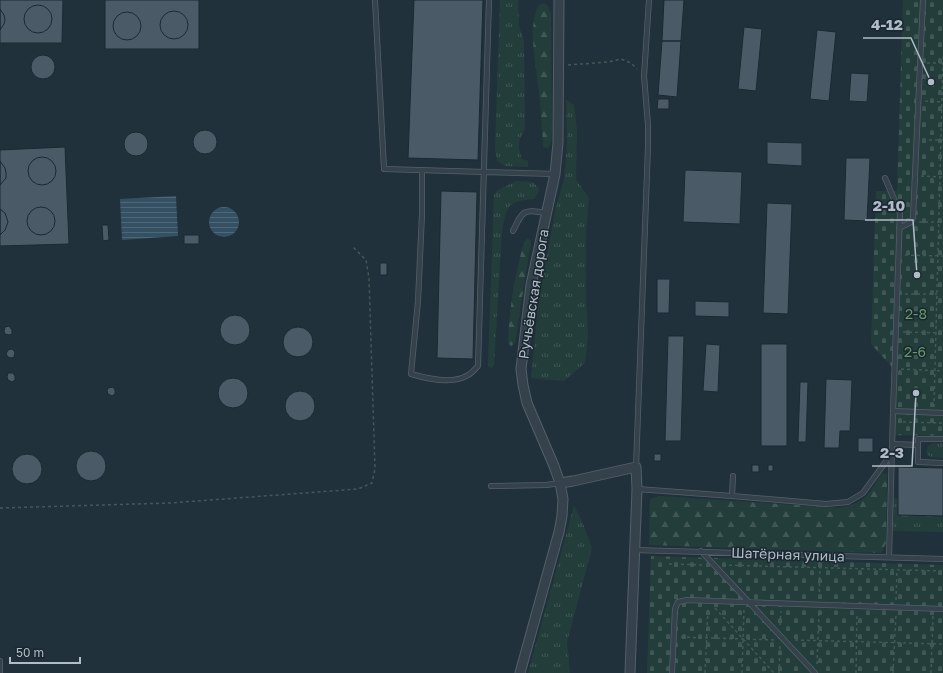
<svg xmlns="http://www.w3.org/2000/svg" width="943" height="673" font-family="'Golos Text',sans-serif">
  <style>
    .grass { fill: url(#grass-tufts) }
    .forest { fill: url(#forest-firs) }
    .cemetery { fill: url(#cemetery-stones) }
    .water { fill: url(#water-rules) }
    .building { fill: #4a5b67; stroke: #1c2932 }
    .lines { fill: none; stroke-linecap: round; stroke-linejoin: round }
    .lane-casing { stroke: #536069; stroke-width: 6 }
    .street-casing { stroke: #536069; stroke-width: 11 }
    .path { stroke: #415957; stroke-width: 1.5; stroke-dasharray: 3 3; stroke-linecap: butt }
    .lane { stroke: #35424c; stroke-width: 4.5 }
    .street { stroke: #35424c; stroke-width: 9 }
    .labels { text-anchor: middle; dominant-baseline: central; stroke-width: 3; stroke-linejoin: round; paint-order: stroke }
    .street-label { font-size: 14px; fill: #b0bdc8; stroke: #1a2730 }
    .park-label { font-size: 14px; fill: #669a69; stroke: #1a2730 }
    .leader { fill: none; stroke: #b0bdc8; stroke-width: 1.5 }
    .callout-dot { fill: #b0bdc8; stroke: #1a2730; stroke-width: 1.5 }
    .callout-label { font-size: 15px; text-anchor: middle; font-weight: bold; fill: #b0bdc8; stroke: #1a2730; stroke-width: 3; stroke-linejoin: round; paint-order: stroke }
  </style>
  <defs>
    <pattern id="grass-tufts" width="24" height="20" patternUnits="userSpaceOnUse"><rect width="24" height="20" fill="#233d3b"/><path d="M3 7l-1-3M5 7V3M7 7l1-3M15 17l-1-3M17 17v-4M19 17l1-3" fill="none" stroke="#405756"/></pattern>
    <pattern id="forest-firs" width="22" height="20" patternUnits="userSpaceOnUse"><rect width="22" height="20" fill="#233d3b"/><path d="M5 1l3.5 6h-7zM16 11l3.5 6h-7z" fill="#405756"/></pattern>
    <pattern id="cemetery-stones" width="16" height="16" patternUnits="userSpaceOnUse"><rect width="16" height="16" fill="#233d3b"/><path d="M2 7V4a2 2 0 0 1 4 0v3zM10 15v-3a2 2 0 0 1 4 0v3z" fill="#405756"/></pattern>
    <pattern id="water-rules" width="6" height="5" patternUnits="userSpaceOnUse"><rect width="6" height="5" fill="#345063"/><path d="M0 2.5h6" fill="none" stroke="#4f6778"/></pattern>
  </defs>
  <rect width="100%" height="100%" fill="#21313c"/>
  <path class="grass" d="M500,0H518L519,26L524,41L525,129C518,142 517,145 522,159L528,161V167L505,166L497,161L495,149Z
    M566,99L574,105L577,130L576,179L589,198L586,231V298L588,335L585,363L564,381L531,378L538,306L555,211L564,179L567,143Z
    M516,181L532,182L538,187L539,191L534,199C507,201 507,206 502,230L494,365L492,368L488,366L494,195L498,190Z
    M933,443H943V458L932,457L927,455C926,449 927,446 933,443Z
    M893,498L898,499V515L943,516V532L893,531Z
    M574,506L582,521L592,548L567,642L570,673H528Z"/>
  <path class="forest" d="M544,3L547,5L551,13L552,130L551,143L548,148L543,147V141C541,122 541,103 538,85C536,62 527,26 539,5Z
    M527,239H529L531,241L515,343L511,346L508,343C509,309 515,275 524,242Z
    M882,473L887,474L886,543L881,553L649,545L650,499L660,496L840,508C868,501 867,497 882,473Z"/>
  <path class="cemetery" d="M903,0H943V436L891,435L893,368L871,344L876,191H897Z
    M651,556L943,565V673H647Z"/>
  <path class="water" d="M176,196L178,236L122,240L120,199Z
    M209 222a15 15 0 1 1 30 0a15 15 0 1 1-30 0Z"/>
  <path class="building" d="M0,0H63L62,43H0Z
    M105,0H199V49H105Z
    M414,0H483L478,160L408,158Z
    M664,0H684L681,41H662Z
    M24 19a14 14 0 1 1 28 0a14 14 0 1 1-28 0Z
    M0,9L4,15L5,20L4,24L0,30Z
    M160 25a14 14 0 1 1 28 0a14 14 0 1 1-28 0Z
    M113 26a14 14 0 1 1 28 0a14 14 0 1 1-28 0Z
    M744,27L762,29L756,91L738,89Z
    M817,30L836,32L829,101L810,99Z
    M662,41H681L677,97L658,95Z
    M31 67a12 12 0 1 1 24 0a12 12 0 1 1-24 0Z
    M851,73L869,74L867,102L849,101Z
    M658,99H669V109H657Z
    M193 142a12 12 0 1 1 24 0a12 12 0 1 1-24 0Z
    M124 144a12 12 0 1 1 24 0a12 12 0 1 1-24 0Z
    M767,142L802,143V166L767,164Z
    M65,147L69,244L0,246V150Z
    M28 171a14 14 0 1 1 28 0a14 14 0 1 1-28 0Z
    M846,158H870L867,221L844,220Z
    M0,161L5,168L6,173V178L0,185Z
    M685,170L742,172L740,224L683,222Z
    M441,191L477,192L473,359L437,358Z
    M767,203L792,204L788,314L763,313Z
    M27 221a14 14 0 1 1 28 0a14 14 0 1 1-28 0Z
    M0,209L5,213L8,222L5,230L0,235Z
    M102,225H108L109,240L103,241Z
    M184,235H199V244H184Z
    M380,263H387V275H380Z
    M657,279H670L669,313H657Z
    M695,301L729,302V317L695,316Z
    M220 330a15 15 0 1 1 30 0a15 15 0 1 1-30 0Z
    M9,326L12,330V334L9,335L5,334L4,331L5,327Z
    M283 342a15 15 0 1 1 30 0a15 15 0 1 1-30 0Z
    M668,336H684L681,441H665Z
    M706,344L720,345L718,392L703,391Z
    M761,344H787V446H761Z
    M12,349L15,352L14,357L11,358L8,357L6,354L8,350Z
    M8,373H13L15,376V380L12,382L8,380L7,377Z
    M218 393a15 15 0 1 1 30 0a15 15 0 1 1-30 0Z
    M826,379L852,380L850,431H840L839,448H824Z
    M800,382H808L806,442H798Z
    M113,387L115,390V394L112,396L108,394L107,391L108,388Z
    M285 406a15 15 0 1 1 30 0a15 15 0 1 1-30 0Z
    M858,438H873V452H858Z
    M76 466a15 15 0 1 1 30 0a15 15 0 1 1-30 0Z
    M12 469a15 15 0 1 1 30 0a15 15 0 1 1-30 0Z
    M654,454H661V461H654Z
    M752,465H759V472H752Z
    M768,465H773V471H768Z
    M898,467L943,468V516L898,515Z"/>
  <g class="lines">
    <g class="lane-casing">
      <path id="lane" d="M375,0L384,169L555,174
        M422,171V214L418,301L411,374C428,379 453,385 468,375C472,373 475,369 478,366L489,0
        M885,178L900,213L893,411L943,413
        M899,228L911,222L913,218L923,0
        M513,231C523,210 523,209 546,213
        M943,439H918V462L943,463
        M892,444L918,445
        M636,467L648,146V125L644,76L649,0
        M491,486L546,485L560,483
        M637,489L732,496L733,476
        M732,496L826,504L848,502L863,493L887,460L892,449
        M634,550L943,559
        M701,551L815,673
        M889,557L893,411
        M0,661V673
        M672,673L675,609L678,602L687,600L943,609"/>
    </g>
    <g class="street-casing">
      <path id="street" d="M560,483L573,481L636,467L637,489L630,673
        M520,673L559,532L562,516L563,499L560,483L554,466L527,403L523,385L521,369L531,285L555,174L558,143L559,0"/>
    </g>
    <path class="path" d="M927,63H943
      M568,65L608,62L621,59L631,63L637,69
      M925,101L943,102
      M923,140H943
      M921,176L943,177
      M919,222H943
      M905,255L943,256
      M905,294H937
      M903,332L943,333
      M901,369L943,371
      M934,407L943,57
      M903,422L943,423
      M0,508L170,503L358,489L372,483L375,469L369,278L366,260L353,247
      M669,564L703,565
      M723,565L943,571
      M819,598L820,568
      M896,600L897,570
      M715,608L774,673
      M780,625L781,611
      M681,637L775,640
      M795,640L943,644
      M817,664L819,612
      M705,673L708,608
      M742,673L744,609
      M779,673L780,645
      M856,673L857,614
      M893,673L896,614
      M931,673L933,616"/>
    <use href="#lane" class="lane"/>
    <use href="#street" class="street"/>
  </g>
  <g class="labels">
    <g class="street-label">
      <text transform="translate(533 294) rotate(-81)">Ручьёвская дорога</text>
      <text transform="translate(788 554) rotate(2)">Шатёрная улица</text>
    </g>
    <g class="park-label">
      <text x="916" y="313">2-8</text>
      <text x="915" y="351">2-6</text>
    </g>
  </g>
  <path class="leader" d="M931 82L911 38H863M917 275L913 220H865M916 393L912 466H872"/>
  <g class="callout-dot">
    <circle cx="931" cy="82" r="4"/>
    <circle cx="917" cy="275" r="4"/>
    <circle cx="916" cy="393" r="4"/>
  </g>
  <g class="callout-label">
    <text x="887" y="30">4-12</text>
    <text x="889" y="211">2-10</text>
    <text x="892" y="458">2-3</text>
  </g>
  <path d="M10 657v6h70v-6" fill="none" stroke="#b0bdc8" stroke-width="2"/>
  <text x="16" y="657" font-size="12" fill="#b0bdc8" stroke="#1a2730" stroke-width="3" paint-order="stroke">50 m</text>
</svg>
